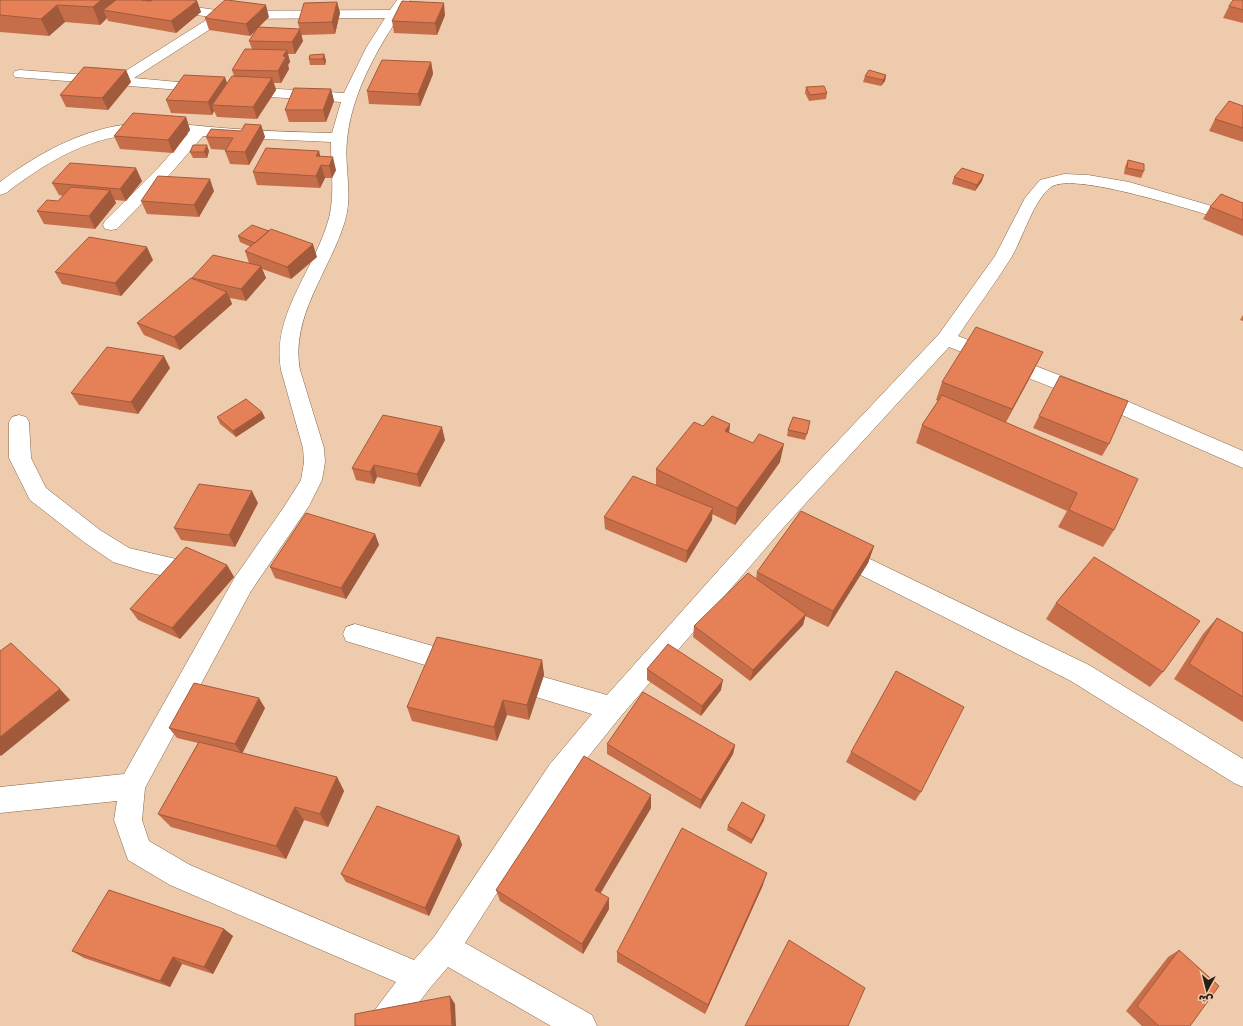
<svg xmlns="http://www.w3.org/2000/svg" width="1243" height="1026" font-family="'DejaVu Sans',Vazirmatn,sans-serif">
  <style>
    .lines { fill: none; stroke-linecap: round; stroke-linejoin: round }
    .street-casing { stroke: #86684c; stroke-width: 1 }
    .street { fill: #fff; fill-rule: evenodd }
    .wall { fill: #c66e4a }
    .shaded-wall { fill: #a15a3c }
    .building { fill: #e68056; stroke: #a15a3c }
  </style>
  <rect width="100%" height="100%" fill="#edcbac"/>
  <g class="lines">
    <g class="street-casing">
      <path id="street" d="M113,0H146L223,11L390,10L397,0H410C382,41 352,89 347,140C344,167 353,194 345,221C330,271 290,316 300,370L324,448L325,462L322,480L309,506L251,591L145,788L142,820L149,841L190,865L414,960L434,937L550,764L592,714L503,687L500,679L503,671L512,668L607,695L768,515L939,334L995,256L1025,198L1040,180L1064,174L1088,175L1129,182L1243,215V225C1211,217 1075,170 1051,187C1034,199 1022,240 1011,258C994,285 975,310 958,336L1129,402L1243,451V468L1115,412L949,347L784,527L621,716L568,782L465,943L592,1015L597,1026H551L448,967L430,988L401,1026H366L371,1015L396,982L170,885L128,860L114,820L117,801L0,813V787L124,774L235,577L284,507L301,480L304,462L303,448L281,370C271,314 315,270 329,218C335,194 331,168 331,142L203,136L171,173L117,229L111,230L105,229L103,225L105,221L159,167L188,134C111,127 66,147 6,193L0,195V182C33,157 70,136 111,127C148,119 186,125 223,128C259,131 296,132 332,133L341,102L245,95L240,94L238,91L240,88L245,87L344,93L366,48L385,18L226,19L134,78L211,85L213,88L211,91L206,92L15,77L13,74L15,71L20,70L116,77L211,17L119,4Z
        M19,415L26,417L29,422L31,458L46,488L100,530L129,548L206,566L210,573L206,580L198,583L146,572L113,562L84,542L30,500L9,458V422L12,417Z
        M839,544L1089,665L1243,759V787L1234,783L1071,681L831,560L828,553L831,546Z
        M355,624L458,653L467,656L470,664L467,672L458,675L346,641L343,634L346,627Z"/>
    </g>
    <use href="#street" class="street"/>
  </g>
  <path class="wall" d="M0,0L197,1L201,12L176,33L108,21L107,18L100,25L65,22L49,36L0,32Z
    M1243,0V23L1223,18L1229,6Z
    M337,2L340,13L335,34L301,35L298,23Z
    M445,15L437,35L394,33L392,21Z
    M269,17L258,27L303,41L295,54H288L290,62L288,65L289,69L281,83H274L276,90L257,119L217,117L214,111L212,115L171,113L166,100L227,83L234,76L232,70L252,49L249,41L258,28L250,36L209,30L205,18Z
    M324,54L326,61L325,65H310L309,59Z
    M431,62L433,74L420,106L369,104L367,91Z
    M126,70L131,82L108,110L66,107L60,95Z
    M886,75L885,81L881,86L863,82L865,76Z
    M806,87L827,93L826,99L809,101L805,93Z
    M331,89L334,101L326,122H289L285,110Z
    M1243,106V142L1209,131L1215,119Z
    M186,117L190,130L173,153L120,149L114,136Z
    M261,125L265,137L249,165L230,164L225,151L226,150L211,149L206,137L241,131Z
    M209,151L207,158H193L190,152Z
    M319,151L320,157L336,170L332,178H325L320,188L257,185L253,172Z
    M1128,160L1144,171L1141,178L1124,174L1125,167Z
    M954,177L982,181L975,191L952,184Z
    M142,181L126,201L115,200L116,203L95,229L44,224L37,211L58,201L63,196L59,195L52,183Z
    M214,191L199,217L147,214L141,201Z
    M1243,203V236L1203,219L1210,207Z
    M238,236L317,257L291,279L262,269L266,278L246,301L230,298L232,304L180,350L144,335L137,323L193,279L192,278L249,263L245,251L251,247L240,242Z
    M153,260L121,296L62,284L55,272Z
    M1243,315V321L1240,320Z
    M170,368L138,414L79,405L71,393Z
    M1034,370L1006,422L1114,530L1103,547L1058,527L1067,511L916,443L922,425L938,401L936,400L942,382Z
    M262,412L265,418L236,437L220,424L217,417Z
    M1039,416L1109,444L1102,456L1033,428Z
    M730,424L729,432L780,462L735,525L712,514V520L686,563L605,529L604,517L656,485V469L703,426Z
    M809,428L805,440L787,436L788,430Z
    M445,440L420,487L377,477L374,484L356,480L352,468Z
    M258,503L235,547L181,540L174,528Z
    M375,534L379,545L346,599L275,578L270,567Z
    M874,546L868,563L828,627L805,616L803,625L750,681L693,637L694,626L756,579L757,572Z
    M227,565L234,577L180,639L138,620L130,609Z
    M1056,603L1163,672L1150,687L1046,619Z
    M1217,618L1243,633V722L1174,679L1203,634Z
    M542,660L544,675L529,720L507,715L497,741L412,721L407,707Z
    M647,669L721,690L701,716L647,680Z
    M265,708L242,753L337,777L344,791L328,827L304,820L286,859L171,827L158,814L198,743L177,738L169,728Z
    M607,744L735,745L733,754L700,809L607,754Z
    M851,752L921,792L915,801L846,762Z
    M651,808L600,893L609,909L583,954L500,901L496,890Z
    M764,820L751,844L727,830L728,826Z
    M459,836L462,845L429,916L346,882L341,874Z
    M763,885L705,1014L617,962V952Z
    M224,929L233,936L213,974L182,964L170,987L84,958L72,951Z
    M1179,950L1190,1026H1142L1126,1011L1168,957Z"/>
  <path class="shaded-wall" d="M101,0H126L103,10L107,18L100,25L93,7Z
    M197,1L201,12L176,33L171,21Z
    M337,2L340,13L335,34L332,22Z
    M444,3L445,15L437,35L435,23Z
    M57,5L65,22L49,36L41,19Z
    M266,5L269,17L250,36L246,24Z
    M300,29L303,41L295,54L292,42Z
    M287,50L290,62L288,65L289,69L281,83L278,71L283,56Z
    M324,54L326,61L325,65L323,59Z
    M431,62L433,74L420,106L418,94Z
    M126,70L131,82L108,110L102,98Z
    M886,75L885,81L881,86L883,80Z
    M225,77L229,89L212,105L214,111L212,115L208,102Z
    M272,78L276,90L257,119L253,107Z
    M331,89L334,101L326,122L323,110Z
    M186,117L190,130L173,153L168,140Z
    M261,125L265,137L249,165L245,152Z
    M207,145L209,151L207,158L204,152Z
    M319,151L322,164L316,156Z
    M333,157L336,170L332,178L329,166Z
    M321,165L325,178L320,188L316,176Z
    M136,168L142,181L126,201L120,189Z
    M984,175L982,181L975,191L977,185Z
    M210,179L214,191L199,217L194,205Z
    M110,190L116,203L95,229L89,216Z
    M313,244L317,257L291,279L287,267Z
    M147,247L153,260L121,296L115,283Z
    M261,266L266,278L246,301L241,289Z
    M227,292L232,304L180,350L174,337Z
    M1043,352L1034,370L1003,427L1012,409Z
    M164,356L170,368L138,414L131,402Z
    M262,412L265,418L236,437L233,431Z
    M730,424L728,442L725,431Z
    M442,427L445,440L420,487L417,474Z
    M784,444L780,462L735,525L737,508Z
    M374,465L377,477L374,484L370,472Z
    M252,491L258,503L235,547L229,535Z
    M713,508L712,520L686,563L687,551Z
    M375,534L379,545L346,599L341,588Z
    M874,546L868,563L828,627L833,611Z
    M227,565L234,577L180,639L172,628Z
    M806,614L803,625L750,681L753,670Z
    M542,660L544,675L529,720L527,705Z
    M723,680L721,690L701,716L702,706Z
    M60,689L70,700L1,756L0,755V737Z
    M259,698L265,708L242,754L235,744Z
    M503,700L507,715L497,741L494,727Z
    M735,745L733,754L700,809L701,800Z
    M337,777L344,791L328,827L320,814Z
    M651,795V808L596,901L595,890Z
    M295,807L304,820L286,859L276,846Z
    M765,815L764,820L751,844L752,840Z
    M459,836L462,845L429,916L425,908Z
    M767,873L763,885L705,1014L708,1005Z
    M609,898V909L583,954L582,944Z
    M224,929L233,936L213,974L204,967Z
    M173,957L182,964L170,987L160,981Z
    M450,996L455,1004L456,1026H452Z"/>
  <path class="building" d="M0,0H101L93,7L57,5L41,19L0,15Z
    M116,0H142L150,1L152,0H194L197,1L171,21L103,10Z
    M142,0H152L150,1Z
    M225,0H227L266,5L246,24L205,18Z
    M1233,0H1243V10L1229,6Z
    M402,1L444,3L435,23L392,21Z
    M337,2L332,22L298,23L304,3Z
    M258,27L300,29L292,42L249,41Z
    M245,49L287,50L283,56L286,57L278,71L232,70Z
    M324,54L323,59H309L310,55Z
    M382,60L431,62L418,94L367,91Z
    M84,67L126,70L102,98L60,95Z
    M869,70L886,75L883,80L865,76Z
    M184,75L225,77L208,102L166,100Z
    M232,76L272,78L253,107L212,105Z
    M824,86L827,93L810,95L806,87Z
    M294,88L331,89L323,110H285Z
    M1229,101L1243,106V128L1215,119Z
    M133,113L186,117L168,140L114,136Z
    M245,124L261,125L245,152L225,151L233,138L206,137L211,129L241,131Z
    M193,145H207L204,152H190Z
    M266,148L319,151L316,156L333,157L329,166L321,165L316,176L253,172Z
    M1128,160L1144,164V171L1127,168Z
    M70,163L136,168L120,189L52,183Z
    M962,168L984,175L977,185L954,177Z
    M158,176L210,179L194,205L141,201Z
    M71,187L110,190L89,216L37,211L47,200L58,201Z
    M1221,194L1243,203V220L1210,207Z
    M252,225L269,231L255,243L238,236Z
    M271,229L313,244L287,267L245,251Z
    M89,237L147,247L115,283L55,272Z
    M213,255L261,266L241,289L192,278Z
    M191,278L227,292L174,337L137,323Z
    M976,327L1043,352L1012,409L942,382Z
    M107,347L164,356L131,402L71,393Z
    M1060,376L1128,401L1109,444L1039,416Z
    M942,395L1138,479L1114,530L1069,510L1077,493L922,425Z
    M246,399L262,412L233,431L217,417Z
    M383,415L442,427L417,474L374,465L370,472L352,468Z
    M712,416L730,424L725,431L753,443L759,434L784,444L737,508L656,469L694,422L703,426Z
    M793,417L810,421L807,434L788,430Z
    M633,476L713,508L687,551L604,517Z
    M199,484L252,491L229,535L174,528Z
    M801,511L874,546L833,611L757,572Z
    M306,513L375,534L341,588L270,567Z
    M186,547L227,565L172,628L130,609Z
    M1094,557L1200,621L1163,672L1056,603Z
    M748,573L806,614L753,670L694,626Z
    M1217,618L1243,633V697L1189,664Z
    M437,637L542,660L527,705L503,700L494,727L407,707Z
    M11,643L60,689L0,737V651Z
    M668,644L723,680L702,706L647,669Z
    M896,671L964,707L921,792L851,752Z
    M194,683L259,698L235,744L169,728Z
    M643,692L735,745L701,800L607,744Z
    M199,742L337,777L320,814L295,807L276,846L158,814Z
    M584,756L651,795L595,890L609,898L582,944L496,890Z
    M742,802L765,815L752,840L728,826Z
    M377,806L459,836L425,908L341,874Z
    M682,828L767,873L708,1005L617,952Z
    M109,890L224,929L204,967L173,957L160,981L72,951Z
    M789,940L865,988L848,1026H745Z
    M1179,950L1219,986L1190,1026H1159L1137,1006Z
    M450,996L452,1026H355V1014Z"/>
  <g transform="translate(1207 990) rotate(187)" stroke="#edcbac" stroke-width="3" paint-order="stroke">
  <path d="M0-3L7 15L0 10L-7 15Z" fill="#2a1d12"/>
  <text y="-6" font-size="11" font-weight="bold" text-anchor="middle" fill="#2a1d12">ش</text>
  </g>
</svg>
